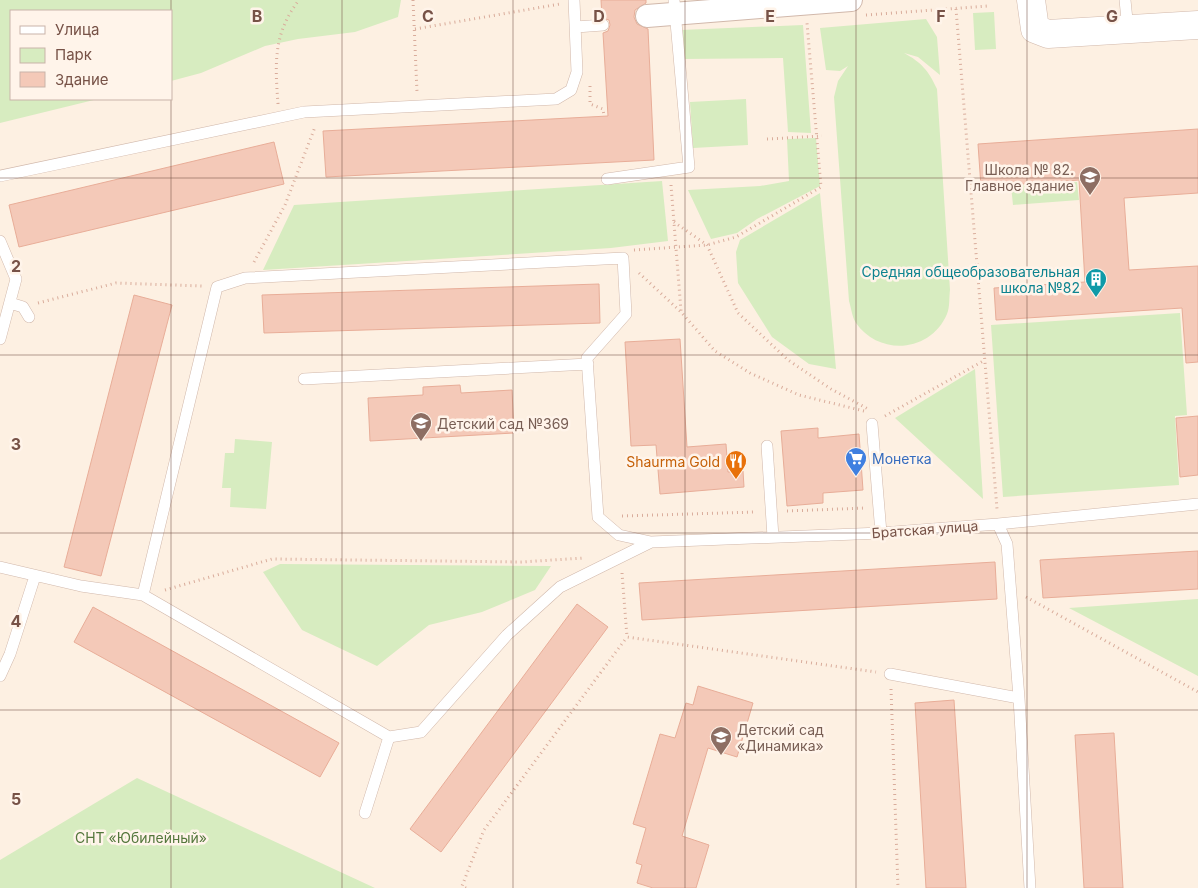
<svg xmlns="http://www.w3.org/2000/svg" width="1198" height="888" font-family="Inter,sans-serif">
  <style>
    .green { fill: #d7ecc0 }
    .building { fill: #f4c9b8; stroke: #e8ad98 }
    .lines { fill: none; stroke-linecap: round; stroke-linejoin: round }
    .service-casing { stroke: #d1b8ab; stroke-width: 12 }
    .minor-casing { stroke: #d1b8ab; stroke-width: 24 }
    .tertiary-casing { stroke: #d1b8ab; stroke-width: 29 }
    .path { stroke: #d9ac9b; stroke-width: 3; stroke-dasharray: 1 4; stroke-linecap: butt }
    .service { stroke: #fff; stroke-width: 11 }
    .minor { stroke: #fff; stroke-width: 22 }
    .tertiary { stroke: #fff; stroke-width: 28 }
    .grid { fill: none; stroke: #775247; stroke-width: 1; stroke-opacity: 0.55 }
    .labels { text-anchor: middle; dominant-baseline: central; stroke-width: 5; stroke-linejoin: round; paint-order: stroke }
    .education-label { font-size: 14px; fill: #785e54; stroke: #fff4ea; text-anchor: start }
    .culture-label { font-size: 14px; fill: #0d838f; stroke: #fff4ea; text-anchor: end }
    .shop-label { font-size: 14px; fill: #366cbe; stroke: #fff4ea; text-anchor: start }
    .food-label { font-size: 14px; fill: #c56008; stroke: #fff4ea; text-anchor: end }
    .street-label { font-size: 14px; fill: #775247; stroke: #fff4ea }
    .park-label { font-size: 14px; fill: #54773c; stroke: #fff4ea }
    .grid-label { font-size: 16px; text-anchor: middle; font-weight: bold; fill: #775247; stroke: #fff4ea; stroke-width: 5; stroke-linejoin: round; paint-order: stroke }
  </style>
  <rect width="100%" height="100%" fill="#fdf0e2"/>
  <path class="green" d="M0,0H401L398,17L355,32L298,39L265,46L201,73L171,81V11H11V99H98L0,123Z
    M994,12L996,49L975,50L973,13Z
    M926,19L937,37L940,75L918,57L904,53C921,62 929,71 937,89L950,290C949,297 950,307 947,314C931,352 880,357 856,323C852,317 851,307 849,301L834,97L838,81L848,66L840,71L826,70L820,28Z
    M803,25L811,133L788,132L783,58L683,59L681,30Z
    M746,99L748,145L693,148L690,102Z
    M816,138L820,186L757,219L737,233L711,239L688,190L760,186L789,181L787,139Z
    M662,181L668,241L611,248L263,270L294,205Z
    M1077,182L1079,200L1013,205L1011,186Z
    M820,193L836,369L809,364L772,337L738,283L736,252L740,240Z
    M1180,313L1187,415L1175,416L1179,485L1003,497L991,325Z
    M975,369L983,499L895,418Z
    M235,439L272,442L266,509L230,507L231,488H222L225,453H234Z
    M280,564L551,566L535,590L482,612L429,625L377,666L302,630L263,572Z
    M1198,599V676L1069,608Z
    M137,778L375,888H0V860Z"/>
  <path class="building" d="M601,0H646V3L635,10L634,17L637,24L648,29L654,160L326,177L323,131L608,116L603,33L608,31L610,25L609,20L602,18Z
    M1198,129V193L1124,198L1129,270L1198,266V362L1186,363L1182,308L996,320L994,288L1085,282L1079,180L981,187L978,144Z
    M274,142L284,184L19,247L9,205Z
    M599,284L600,323L264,333L262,295Z
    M134,295L172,305L101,576L64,567Z
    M680,339L687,447L726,444L728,472L743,471L744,487L660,494L656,445L631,446L625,342Z
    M460,385L461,393L512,390L514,433L370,441L368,398L423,395V387Z
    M1198,416V475L1180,477L1176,418Z
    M818,428V438L859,434L863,490L823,493V503L787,506L781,431Z
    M1198,551V589L1043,598L1040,560Z
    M995,562L997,599L642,620L639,583Z
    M577,604L608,627L441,852L410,829Z
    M93,607L339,743L320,777L74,642Z
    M698,686L753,703L737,757L708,748L682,836L709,845L696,888H653L637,883L642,865L636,863L646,828L633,824L660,734L675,738L686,703L693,705Z
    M954,700L966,888H926L915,703Z
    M1114,733L1123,888H1084L1075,735Z"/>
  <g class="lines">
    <g class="service-casing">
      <path id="service" d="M1125,0L1128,30
        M576,27L603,25
        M0,176L304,112L556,99L571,90L577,72L574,0
        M607,179L689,167L674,0
        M0,241L16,279L0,339
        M10,303L23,307L29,317
        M304,379L588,364
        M872,424L881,533
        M767,446L773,537
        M998,524L1007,544L1019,698L1030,888
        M0,567L81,586L143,595L389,737L421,732L507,635L560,587L651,542
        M143,595L217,287L245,278L623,258L626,314L587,358L598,517L619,535L651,542L881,533L998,524L1198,504
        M890,674L1019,698
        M0,676L10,654L35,576
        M365,813L389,737"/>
    </g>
    <g class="minor-casing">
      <path id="minor" d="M647,16L851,0"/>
    </g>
    <g class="tertiary-casing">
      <path id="tertiary" d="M1031,0L1035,29L1048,34L1198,25"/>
    </g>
    <path class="path" d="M413,0L417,92
      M956,9L997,509
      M866,15L988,6
      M415,29L560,4
      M590,86V104L603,109L604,116
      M278,104C275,63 273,34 299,0
      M767,139L822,136
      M671,185L681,311
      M674,222L707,245L738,313L788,360L831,389L870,410
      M634,250L707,245L736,237L821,187L807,23
      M254,262L285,205L315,127
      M639,273L681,312L715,351L750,373L799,395L864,411
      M38,303L116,283L202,286
      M885,416L985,360
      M787,511L866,508
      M622,516L756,512
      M622,573L627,637L876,672
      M165,590L272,559L521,562L584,558
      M1026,597L1198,692
      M891,689L898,888
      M466,888L462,886L484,830L627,637"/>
    <use href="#service" class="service"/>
    <use href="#minor" class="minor"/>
    <use href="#tertiary" class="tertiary"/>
  </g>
  <path class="grid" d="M171,0V11M342,0V888M513,0V888M685,0V888M856,0V888M1027,0V888M171,99V888M0,178H1198M0,355H1198M0,533H1198M0,710H1198"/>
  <defs>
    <g id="school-pin" transform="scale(1.125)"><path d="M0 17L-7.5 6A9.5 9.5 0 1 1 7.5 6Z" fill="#8d6e63" stroke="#fff4ea"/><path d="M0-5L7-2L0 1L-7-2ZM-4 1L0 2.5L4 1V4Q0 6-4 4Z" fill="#fff"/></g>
    <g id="building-pin" transform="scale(1.125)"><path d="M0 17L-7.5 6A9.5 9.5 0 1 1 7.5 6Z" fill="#0f9aa8" stroke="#fff4ea"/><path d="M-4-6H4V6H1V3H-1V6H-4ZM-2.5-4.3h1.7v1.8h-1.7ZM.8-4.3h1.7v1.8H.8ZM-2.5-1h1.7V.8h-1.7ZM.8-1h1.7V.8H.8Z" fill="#fff"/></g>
    <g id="supermarket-pin" transform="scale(1.125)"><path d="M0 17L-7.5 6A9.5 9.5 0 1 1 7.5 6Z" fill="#3f7fe0" stroke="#fff4ea"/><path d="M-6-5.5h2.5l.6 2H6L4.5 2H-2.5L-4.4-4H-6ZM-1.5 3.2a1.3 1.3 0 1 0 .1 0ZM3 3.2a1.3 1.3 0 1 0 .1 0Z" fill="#fff"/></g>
    <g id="restaurant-pin" transform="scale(1.125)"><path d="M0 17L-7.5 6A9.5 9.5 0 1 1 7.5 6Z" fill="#e8710a" stroke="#fff4ea"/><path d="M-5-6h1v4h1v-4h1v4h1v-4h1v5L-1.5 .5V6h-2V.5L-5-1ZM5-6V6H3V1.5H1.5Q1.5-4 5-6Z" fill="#fff"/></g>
  </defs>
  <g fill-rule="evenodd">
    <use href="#school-pin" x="1090" y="177"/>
    <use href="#building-pin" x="1096" y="279"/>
    <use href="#school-pin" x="421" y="423"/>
    <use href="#supermarket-pin" x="856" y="458"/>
    <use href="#restaurant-pin" x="736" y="461"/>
    <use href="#school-pin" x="721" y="737"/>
  </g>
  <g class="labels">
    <g class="education-label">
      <text x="1074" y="169" text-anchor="end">Школа № 82.<tspan x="1074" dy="16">Главное здание</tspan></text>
      <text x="437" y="423">Детский сад №369</text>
      <text x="737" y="729">Детский сад<tspan x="737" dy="16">«Динамика»</tspan></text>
    </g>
    <g class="culture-label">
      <text x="1080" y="271">Средняя общеобразовательная<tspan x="1080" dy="16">школа №82</tspan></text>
    </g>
    <g class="shop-label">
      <text x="872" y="458">Монетка</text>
    </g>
    <g class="food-label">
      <text x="720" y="461">Shaurma Gold</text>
    </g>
    <g class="street-label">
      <text transform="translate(925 529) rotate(-4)">Братская улица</text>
    </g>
    <g class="park-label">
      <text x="141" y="837">СНТ «Юбилейный»</text>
    </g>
  </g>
  <g class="grid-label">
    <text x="257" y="22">B</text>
    <text x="428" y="22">C</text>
    <text x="599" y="22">D</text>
    <text x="770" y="22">E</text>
    <text x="941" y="22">F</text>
    <text x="1112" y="22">G</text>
    <text x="16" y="272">2</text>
    <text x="16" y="450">3</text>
    <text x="16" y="627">4</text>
    <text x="16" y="805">5</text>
  </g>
  <rect x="10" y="10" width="162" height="90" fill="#fff4ea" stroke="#c9b3a9"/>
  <rect x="20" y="26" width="25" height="8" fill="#ffffff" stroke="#c9b3a9"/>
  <text x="55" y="35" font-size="15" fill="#775247">Улица</text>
  <rect x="20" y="48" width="25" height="15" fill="#d7ecc0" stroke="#c9b3a9"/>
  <text x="55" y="60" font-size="15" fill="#775247">Парк</text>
  <rect x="20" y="72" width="25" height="15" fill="#f4c9b8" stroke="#c9b3a9"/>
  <text x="55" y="85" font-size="15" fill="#775247">Здание</text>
</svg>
